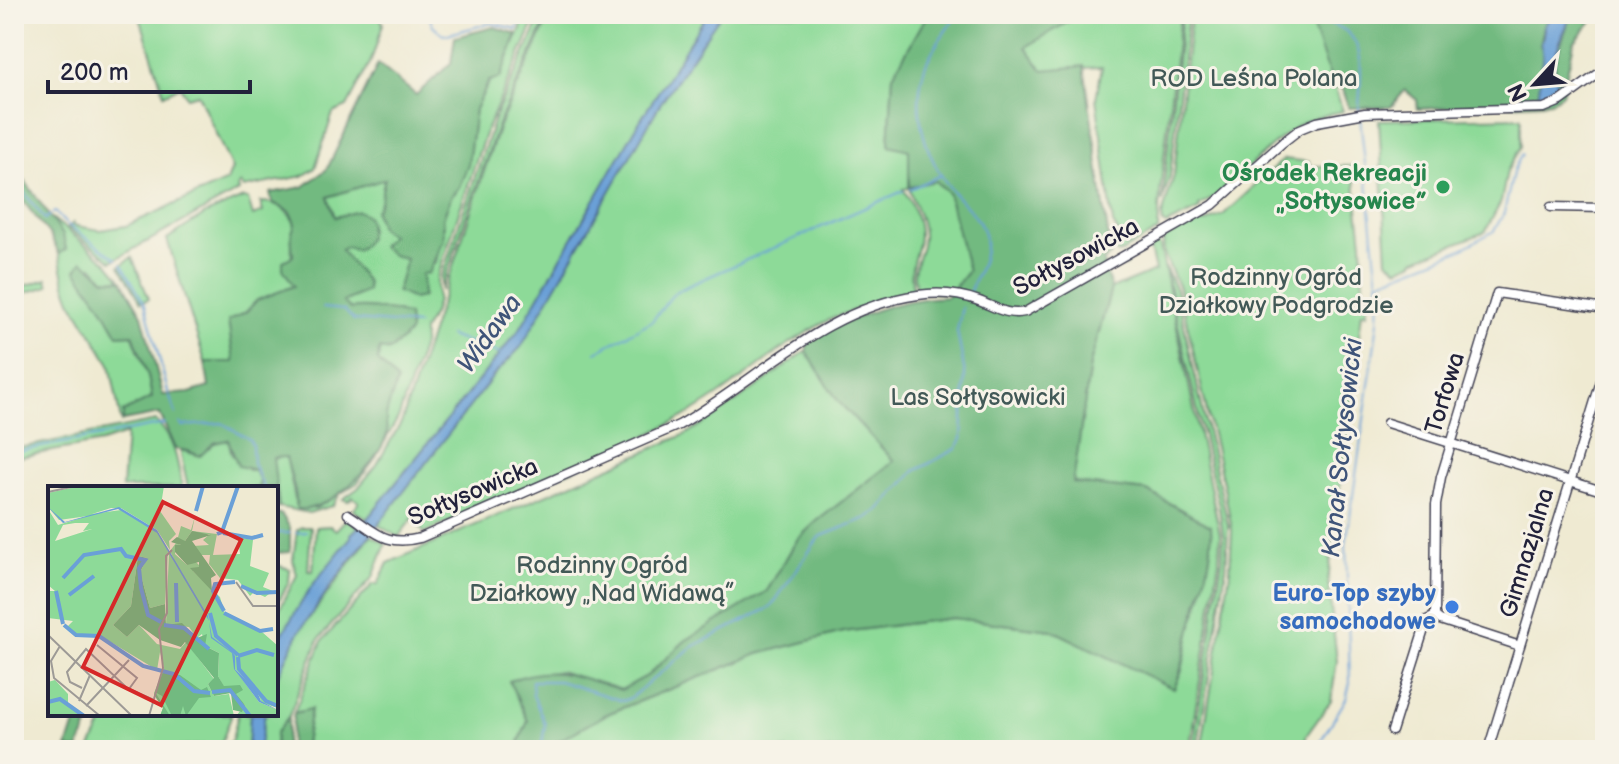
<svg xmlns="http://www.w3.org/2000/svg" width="1619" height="764" font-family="'Balsamiq Sans',sans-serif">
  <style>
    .green { fill: #8dda98; stroke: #587e6a; stroke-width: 2 }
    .forest { fill: #72ba80; stroke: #4a6e5e; stroke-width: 2 }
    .water { fill: #6aa0d7; stroke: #466189; stroke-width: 2 }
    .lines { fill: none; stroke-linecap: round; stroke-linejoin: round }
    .stream { stroke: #6aa0d7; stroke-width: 2 }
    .minor-casing { stroke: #414052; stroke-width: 11 }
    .minor { stroke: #fff; stroke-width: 8 }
    .leisure-dot { fill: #2e9e5b; stroke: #f7f3e8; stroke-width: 3 }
    .shop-dot { fill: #3f7fe0; stroke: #f7f3e8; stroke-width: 3 }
    .labels { text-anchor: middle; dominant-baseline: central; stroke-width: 6; stroke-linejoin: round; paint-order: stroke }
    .park-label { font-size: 24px; fill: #425957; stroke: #f7f3e8 }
    .leisure-label { font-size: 24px; font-weight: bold; fill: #27864d; stroke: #f7f3e8; text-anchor: end }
    .street-label { font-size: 24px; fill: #22223b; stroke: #f7f3e8 }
    .shop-label { font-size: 24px; font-weight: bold; fill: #366cbe; stroke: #f7f3e8; text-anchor: end }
    .water-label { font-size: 26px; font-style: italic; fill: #3f5479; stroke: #f7f3e8 }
    .inset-river { fill: none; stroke: #6aa0d7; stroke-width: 4 }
    .inset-road { fill: none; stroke: #9d9a96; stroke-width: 2 }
    .view { fill: #d62828; fill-opacity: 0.15; stroke: #d62828; stroke-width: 4 }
    .inset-edge { fill: none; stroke: #22223b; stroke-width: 4 }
  </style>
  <rect width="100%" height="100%" fill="#f7f3e8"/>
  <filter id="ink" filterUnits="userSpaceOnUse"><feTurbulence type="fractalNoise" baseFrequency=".0125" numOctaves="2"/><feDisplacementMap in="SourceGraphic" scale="16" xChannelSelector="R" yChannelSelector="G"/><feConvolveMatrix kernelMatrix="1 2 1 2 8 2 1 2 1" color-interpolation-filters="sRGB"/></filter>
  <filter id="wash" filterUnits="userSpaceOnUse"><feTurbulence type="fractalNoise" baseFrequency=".006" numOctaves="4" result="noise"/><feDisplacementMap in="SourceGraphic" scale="32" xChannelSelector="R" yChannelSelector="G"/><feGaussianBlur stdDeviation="1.8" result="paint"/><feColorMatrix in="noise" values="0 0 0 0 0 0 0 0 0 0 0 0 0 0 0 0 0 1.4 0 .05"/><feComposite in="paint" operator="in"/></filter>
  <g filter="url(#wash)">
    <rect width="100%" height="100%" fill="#efead2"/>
    <path class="green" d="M139,14H379L383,24L371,61L347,107L333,113L315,168L303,176L244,188L241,183L238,186L239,191L112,261L68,228L73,223L76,226L100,230L126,226L227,181L232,169L198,94L187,97L180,86L164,94Z
      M523,14H538L486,131L437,278V300L433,314L423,330V345L399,416L376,457L357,483L340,494L332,506L309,513L279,507L272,459L286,456L297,509L316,508L330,499L378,361L380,348L403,339L398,311C381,311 366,305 351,309L343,302L367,291V282L340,251L345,247L328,197L386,178C377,196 391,233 392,255L406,259L422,273L436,262L444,227L443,218L452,194L459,187L468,165L475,109L490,81L500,77L521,28Z
      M543,14H549L498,124L441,291V278L496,114Z
      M551,14H707L640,121L520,329L367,519L353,510L359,502L353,497L348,501L343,499L358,488L376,466L402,421L499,126Z
      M721,14H928L893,75L889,145L909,149L948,193L968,271L951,292L918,293C907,266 922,261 923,237C924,220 913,204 909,188L903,189C913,205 922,224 918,244C913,263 908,273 914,293C885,301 854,308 827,321C773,349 729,394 674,422C593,464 507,497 424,533L413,518L398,537L378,525L495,374L521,347L660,104Z
      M1081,14H1180L1160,193L1158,231L1118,254L1116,252L1113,236L1126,246L1132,242L1121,237L1113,224L1096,98L1102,67L1043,70L1026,47Z
      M1182,14H1188L1170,176L1162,202Z
      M1191,14H1598L1574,42L1562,94L1543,103L1418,109L1417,100L1405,90L1391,107L1349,108L1342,86L1335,88L1343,111C1329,114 1314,117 1301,124C1263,146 1239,185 1199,206L1200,209L1166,225L1163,223L1162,216L1174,175Z
      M1521,117V146L1507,171L1501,202L1485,232L1414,260V262L1398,269L1387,260L1379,120Z
      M1284,159L1309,162V166H1353L1362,242L1364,292L1369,293L1367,313L1362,312L1328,581L1337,661L1331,701L1306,736V750H1201L1230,572L1232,530L1224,487L1179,288L1164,254L1163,239L1201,216L1204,223L1223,215Z
      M243,198L248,199L253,216L263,212L260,202C277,202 288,209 295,224C291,235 290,275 294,286L257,300L246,312L229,321L234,362H205L167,239L206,214Z
      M52,218L107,262L122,280L105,279L92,266L76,270L99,301L118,335L132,334L148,376L152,398L124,412L123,421L121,422L110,364L71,300L65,284L59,254L66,248Z
      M1156,242L1160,246L1220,534L1219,561L1189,750H542L607,714L758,654L843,632L953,618L1052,630L1174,688L1182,671L1192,625L1202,597L1211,526L1147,491L1073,483L1090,364L1111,289L1155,271L1150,249H1148L1128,260L1126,266L1118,267L1121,260Z
      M132,257L149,299L141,302L120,266Z
      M1165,267L1176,290L1228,525L1226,568L1197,750H1192L1222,559L1223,535L1219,507Z
      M47,279L49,286L14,296V289Z
      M806,351L838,401L894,461L817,521L797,540L767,591L685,641L647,676L622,690L559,671L510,681L528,722L519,742L522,750H304L311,709L294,713L322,641L373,584H378L388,563L686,434L716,416Z
      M156,421C175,439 178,463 182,488H122L126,434L102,442L14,458V449Z
      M228,440L232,455L248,470H255L260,481L258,488H188L180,450L200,456L214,443Z
      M346,519L359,527L311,587L276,644V616L297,575L293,560L297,530L302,527H311L308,571H313L316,527L330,526L336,530Z
      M371,535L386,544L373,577L319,639L289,716L276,733L275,750H259L265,714H276V680L299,632Z
      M276,565L290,569L289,582L276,606Z
      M107,714H232L221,744L139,750H90Z
      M238,714H250L248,750H180L224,747L232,740Z"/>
    <path class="forest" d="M928,14H1081L1026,47L1043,70L1084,66L1111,255L1103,261L1111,289L1090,364L1073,483L1147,491L1211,526C1214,563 1200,594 1191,629C1185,650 1183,669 1174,689L1052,630L953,618L843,632L758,654L607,714L542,750H522L519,742L528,721L509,681C552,663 580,677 621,690L647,676L685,641L767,591L797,540L817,521L894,461L838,401L806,351L809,340C853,317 897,298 947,297L968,271L948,193L935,181L909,187V150L889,145L893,75Z
      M1308,14H1553L1544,26L1540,45L1544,52L1539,97L1551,95L1557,75L1554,63L1570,18L1582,14H1598L1574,42L1562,94L1552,101L1418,109L1417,100L1405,90L1391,107L1349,108L1342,86L1334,88Z
      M494,27L517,34L500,78L489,81L475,109L468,165L459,187L452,195L443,218L444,240C436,250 435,262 429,273L422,274L423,297L413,299L397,292L406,259L392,255L381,246L391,235L380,228L375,211C384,200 380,191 385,179L328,197L335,217L358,211L367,216C371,231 371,240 357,250L345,247L341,250L367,282V291L343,302L351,309C363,306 395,310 408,316L410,332L390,351L379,349L378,361L397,381C394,393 387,406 386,418C385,424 389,431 386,437C376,465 329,513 297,509L295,491L286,457L273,458L279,507L276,508V488H258L260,481L255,470L238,466L228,440L214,443L200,456L188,451L175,449L160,414L123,421V412L152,398L148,376L133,334L118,335L99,302L76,270L83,261L105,279L122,280L142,315L163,395L189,393L209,387L205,362H234L228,321L246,312L257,300L294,286L283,269V261L293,256L291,235L295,224L290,212L272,202L270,193L303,187L327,169L378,64L416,95L451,63L455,37Z
      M14,178H23L63,235L66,249L59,254L50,235L14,190Z
      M277,513L282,515L290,528V552L276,553Z
      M311,709L304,750H289L294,713Z
      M78,714H93L78,750L67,748Z
      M289,716L285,750H275L276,733Z"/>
    <path class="water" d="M707,14H721L660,104L521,347L495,374L329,588L299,632L276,680V644L311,587L351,537V534L367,519L520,329L640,121Z
      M1553,14H1582L1570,18C1565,29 1556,52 1553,63C1551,77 1564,80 1551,95L1538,97L1543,60L1541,42L1544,36V26Z
      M250,714H265L259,750H248Z"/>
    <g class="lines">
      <path class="stream" d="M428,14L433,26L444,35L491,23L517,29L521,14
        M957,14C947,30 931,49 925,67C910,111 926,160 955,194C967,208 983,220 985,240C987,258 976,276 969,293
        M1323,14C1328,27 1338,24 1347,32C1368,50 1359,87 1359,111
        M14,171L15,173
        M14,180L45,219L50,215
        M910,189L941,175
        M53,213L55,212L65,223L117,259
        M122,264L145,304L168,392L176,414
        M1378,282L1460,250L1494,231L1504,213L1514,169L1522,154
        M323,308L344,310L354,320L418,325
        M449,336L501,354
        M596,352L652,321L674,293L690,285L903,191
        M180,423L182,426L222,423L249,439L252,444L253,463L264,488
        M14,452L165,424
        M276,521L277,533H290
        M296,533L306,532
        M541,750L545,724L533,695L532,681H559L623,701L630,698L692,647L771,607L819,537L867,518L879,510L915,471L956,449L962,439L965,374L957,331L962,307
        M1315,750L1346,699L1350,683L1346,544L1378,322L1379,292L1360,117"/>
    </g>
  </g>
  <g filter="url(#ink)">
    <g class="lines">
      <g class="minor-casing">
        <path id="minor" d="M1551,207L1605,208
          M1387,423L1605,492
          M348,514C376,532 386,547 420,538L679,425C758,380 824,308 918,295C938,292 960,294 979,301C995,307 1007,316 1025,312L1213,205L1282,143L1300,129L1317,122L1365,113L1544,108L1561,101L1605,69
          M1435,616L1436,505L1441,477L1497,293L1605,309
          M1435,616L1440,620L1520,646
          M1392,731L1427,620L1435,616
          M1488,750L1605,368"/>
      </g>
      <use href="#minor" class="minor"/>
    </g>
  </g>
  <circle class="leisure-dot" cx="1443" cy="187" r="8"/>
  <circle class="shop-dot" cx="1452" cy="607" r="8"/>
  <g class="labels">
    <g class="park-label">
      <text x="1254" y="78">ROD Leśna Polana</text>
      <text x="1276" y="277">Rodzinny Ogród<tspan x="1276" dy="28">Działkowy Podgrodzie</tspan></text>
      <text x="978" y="397">Las Sołtysowicki</text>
      <text x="602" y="565">Rodzinny Ogród<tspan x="602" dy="28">Działkowy „Nad Widawą”</tspan></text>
    </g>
    <g class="leisure-label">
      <text x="1427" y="173">Ośrodek Rekreacji<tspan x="1427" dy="28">„Sołtysowice”</tspan></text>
    </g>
    <g class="street-label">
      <text transform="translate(1076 257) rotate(-28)">Sołtysowicka</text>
      <text transform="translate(1445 393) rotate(-73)">Torfowa</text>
      <text transform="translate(473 492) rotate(-23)">Sołtysowicka</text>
      <text transform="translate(1527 553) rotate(-73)">Gimnazjalna</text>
    </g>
    <g class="shop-label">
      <text x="1436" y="593">Euro-Top szyby<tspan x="1436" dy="28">samochodowe</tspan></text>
    </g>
    <g class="water-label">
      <text transform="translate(490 334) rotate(-54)">Widawa</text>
      <text transform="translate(1343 448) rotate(-84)">Kanał Sołtysowicki</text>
    </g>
  </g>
  <g transform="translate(48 486)">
    <rect width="230" height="230" fill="#efead2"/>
    <path d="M32,0H116L112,25L128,48L121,55L122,64L109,44L73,22H63L44,28L73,24L110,47L120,65L117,118L102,122L92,86L99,72L90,70L83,120L65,139L79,151L91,139L109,158L132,163L138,156L166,193L160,198L166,210L181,208L186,230H112L115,222L106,207L116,182L112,166L109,184L51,149L28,148L19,141L25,135L0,132L1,105H7L0,99V23L10,39L40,30L11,34L0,21V7ZM27,37H41L35,45L44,43L7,55L15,39ZM147,30L144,45L169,48L165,69L192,68L190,51L205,54L202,80L221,87L215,101L225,105L217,111L206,106L202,110L190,94L172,92L161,78L162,69H150L145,60L161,59L155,54L162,48L148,50L144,45L137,55H129L133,40L143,44ZM128,57L133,59H127V68L139,79L146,74L152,80L157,77L156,84L145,85L172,111L177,129L214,146L230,160V222L214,217L208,203L186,182L211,216L230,224V230H188L197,219L188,210L187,201H176L170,190L171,167L157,160L154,148L149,152L141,141L118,139L121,66L130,82L122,65ZM7,194L20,208V219L36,230H0V196Z" fill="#8dda98" fill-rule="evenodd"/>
    <path d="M144,45L163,49L144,55L168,89L163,92L164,105L142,82L151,81V76L139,79L127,66V59H133L123,56L129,51L137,55ZM90,70L99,72L92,86L102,122L117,118L118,139L134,137L149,152L159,148L157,160L171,167L170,190L176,200L192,199L195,204L188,208L197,219L194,226L185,224L183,207L166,210L160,198L166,192L137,156L133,161L112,154L91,139L79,151L65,139L83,120ZM115,186L132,189L153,204L159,201L163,211L151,212L138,230L135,220L132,230H124L114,210L107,206L122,230H112L115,222L106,209Z" fill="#72ba80"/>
    <path d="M0,21L17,36L71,21L109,44L160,130L164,151L184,166L187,170V183L208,203L213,215L230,224L211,216L186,183L184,167L163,152L161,135L109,47L70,23L15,37Z" fill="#6aa0d7"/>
    <path class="inset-river" d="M148,25L155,0M175,47L204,52L215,49M169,48L174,46L190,0M15,92L36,69L73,63L78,70L97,74L91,82L93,102L100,129L113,136M128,97L129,136M193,100L209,107L230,106M8,105L15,138M21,109L46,90M176,125L165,105L167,98L187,96M162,127L168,150L190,169M176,127L212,145L225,143M16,139L28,149L51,150L95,180L126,188L146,205L162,207M116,139L136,142L161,163M190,170L209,164L226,169M190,171L191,183L218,215L230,220M164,206L182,204L202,230M0,216L12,213L36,230"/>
    <path class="inset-road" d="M0,6L28,0M188,96L205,120H230M0,149L84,230M49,159L89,192L81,203M12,160L3,175L6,192L52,230M34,202L22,196L19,186L38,163L79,202L106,214M31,215L42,189M38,220L81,174M101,230L115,182L111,143L119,127L118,70L124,64"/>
    <path class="view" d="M115,16L193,54L113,219L35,181Z"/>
    <rect width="230" height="230" class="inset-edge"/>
  </g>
  <rect width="1619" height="764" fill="none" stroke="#f7f3e8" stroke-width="48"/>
  <g transform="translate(1535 84) rotate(244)" stroke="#f7f3e8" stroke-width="6" paint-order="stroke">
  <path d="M0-6L14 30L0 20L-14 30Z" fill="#22223b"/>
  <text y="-12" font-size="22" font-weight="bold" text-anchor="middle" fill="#22223b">N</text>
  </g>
  <path d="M48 80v12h202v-12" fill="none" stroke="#22223b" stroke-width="4"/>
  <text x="60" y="80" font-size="24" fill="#22223b" stroke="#f7f3e8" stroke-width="6" paint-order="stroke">200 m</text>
</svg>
